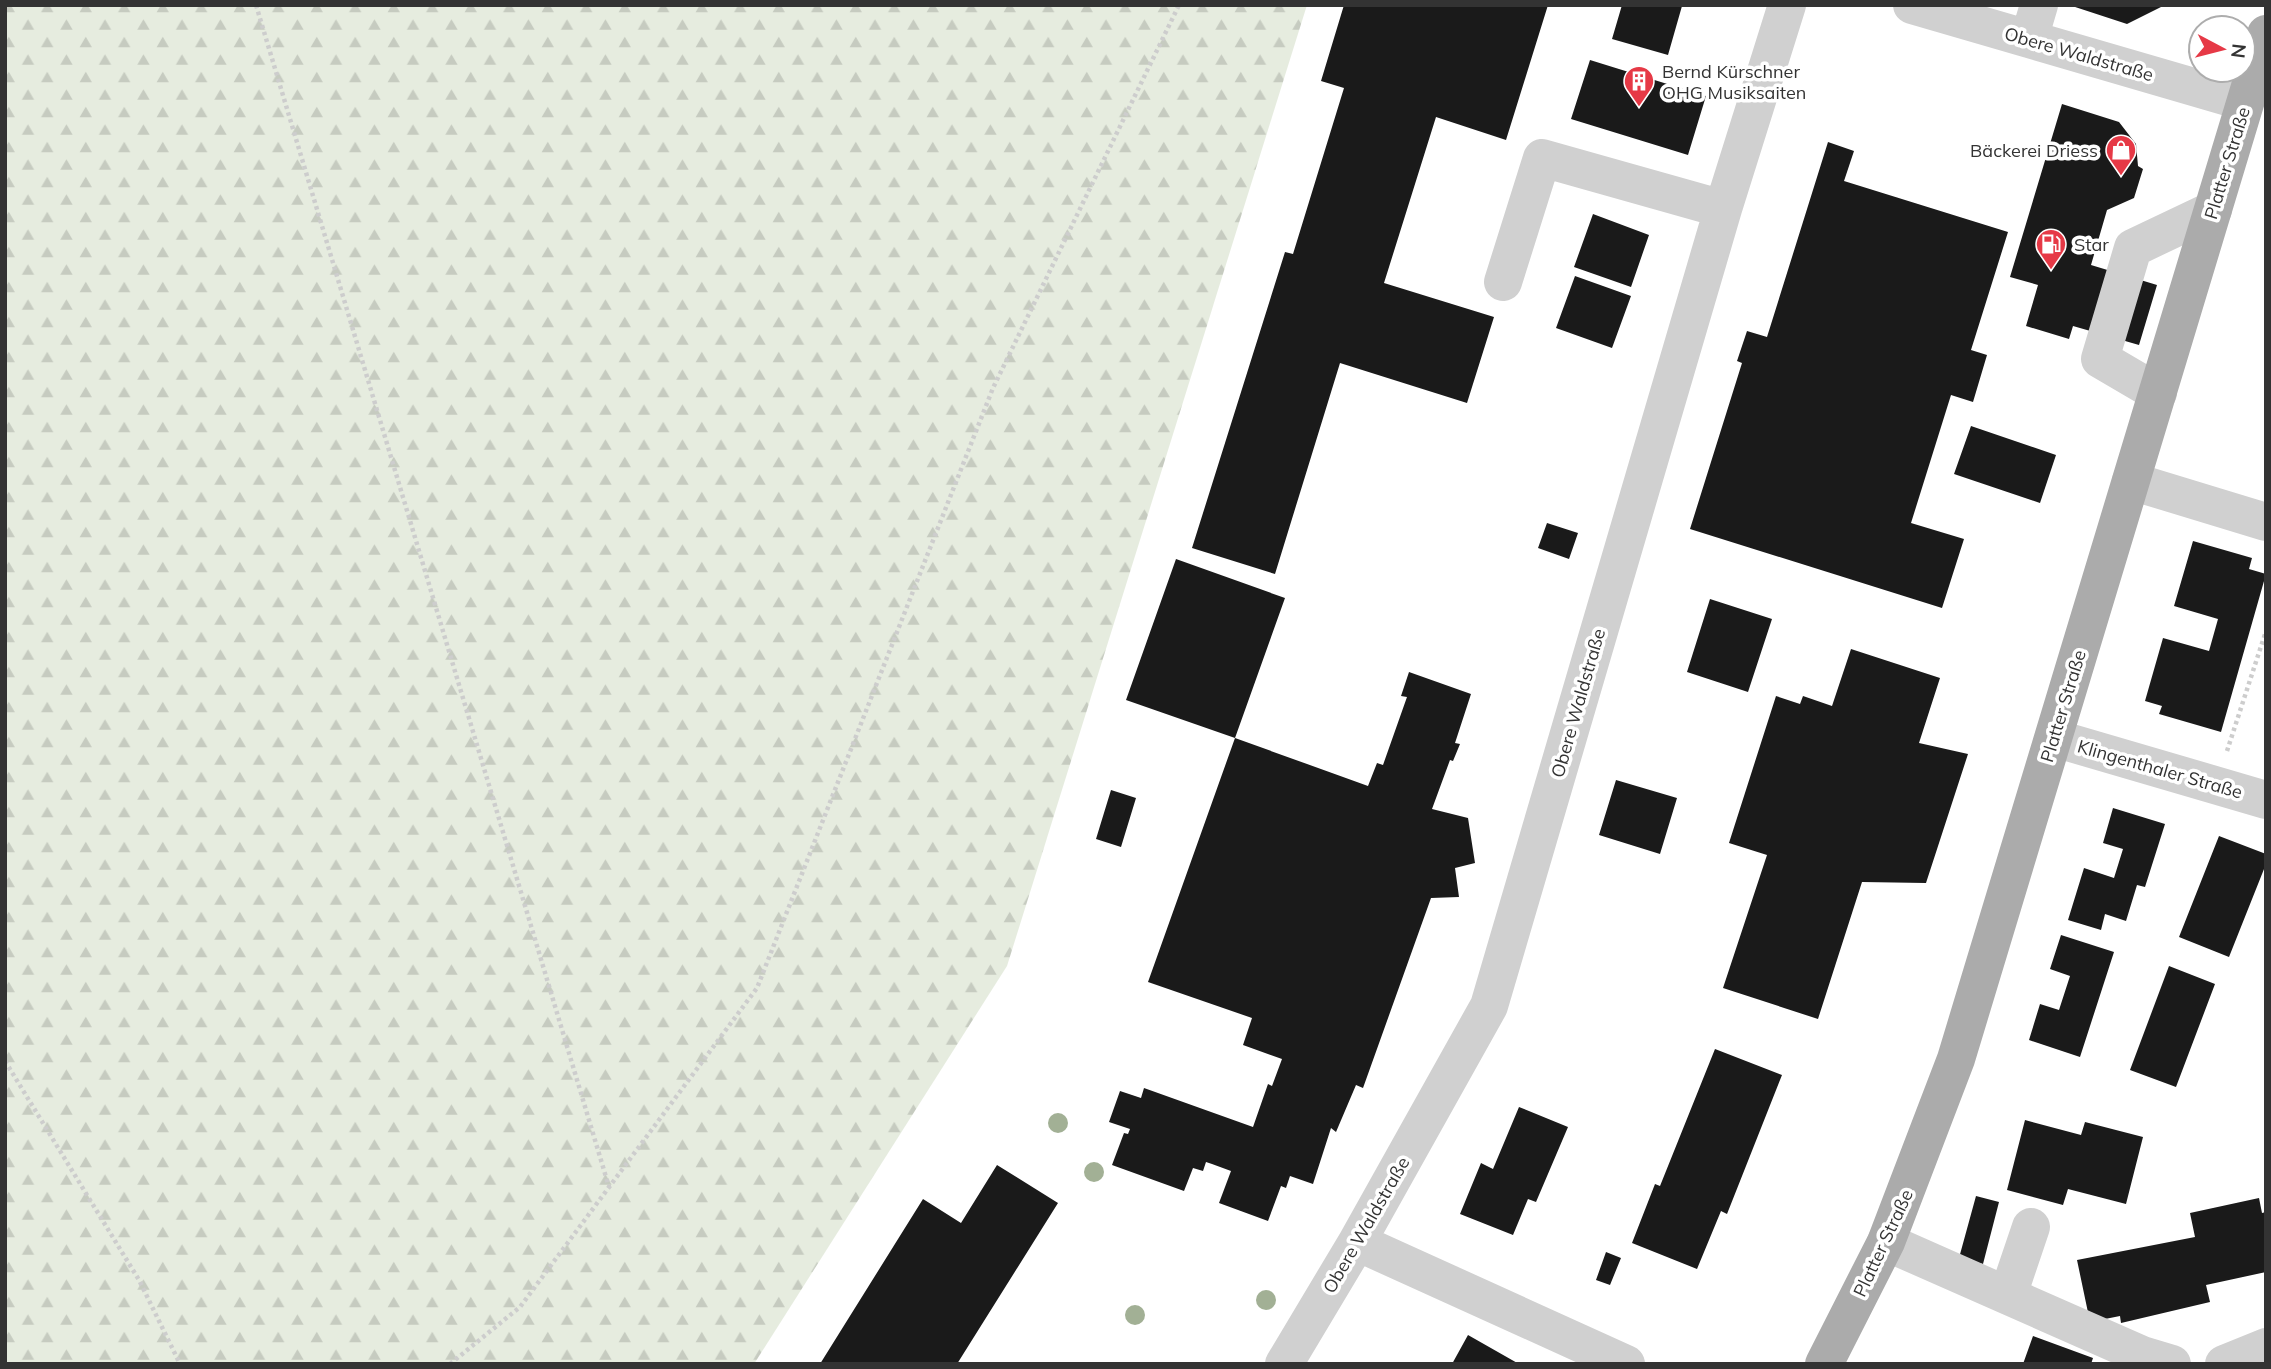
<svg xmlns="http://www.w3.org/2000/svg" width="2271" height="1369" font-family="Mulish,sans-serif">
  <style>
    .forest { fill: url(#forest-firs) }
    .building { fill: #1a1a1a }
    .lines { fill: none; stroke-linecap: round; stroke-linejoin: round }
    .path { stroke: #cdcdcd; stroke-width: 4.5; stroke-dasharray: 3.5 3.5; stroke-linecap: butt }
    .minor { stroke: #d0d0d0; stroke-width: 38 }
    .major { stroke: #ababab; stroke-width: 38 }
    .tree { fill: #a2b095 }
    .labels { text-anchor: middle; dominant-baseline: central; stroke-width: 7; stroke-linejoin: round; paint-order: stroke }
    .street-label { font-size: 18px; fill: #333; stroke: #fff }
    .poi-label { font-size: 18px; fill: #333; stroke: #fff; text-anchor: start }
  </style>
  <defs>
    <pattern id="forest-firs" width="22" height="20" patternUnits="userSpaceOnUse" patternTransform="scale(1.75)"><rect width="22" height="20" fill="#e6ecdf"/><path d="M5 1l3.5 6h-7zM16 11l3.5 6h-7z" fill="#c6cbc0"/></pattern>
  </defs>
  <rect width="100%" height="100%" fill="#fff"/>
  <path class="forest" d="M5,5H1307L1007,966L754,1364H5Z"/>
  <path class="building" d="M1344,5H1548L1506,140L1436,117L1384,283L1494,317L1467,403L1340,363L1275,574L1192,548L1285,252L1293,254L1344,88L1321,81Z
    M1622,5L1682,6L1668,55L1612,39Z
    M2069,5H2165L2127,24Z
    M1590,60L1706,96L1688,155L1571,119Z
    M2062,104L2119,122L2136,144L2138,166L2143,169L2134,198L2107,210L2091,265L2157,285L2139,345L2073,326L2069,339L2026,326L2038,285L2010,277Z
    M1828,142L1854,151L1844,181L2008,232L1971,350L1987,355L1973,402L1951,395L1911,523L1964,539L1942,608L1690,529L1742,363L1737,361L1747,331L1767,337Z
    M1593,214L1649,235L1631,287L1574,267Z
    M1575,276L1631,296L1612,348L1556,328Z
    M1971,426L2056,455L2040,503L1954,474Z
    M1547,523L1578,533L1569,559L1538,548Z
    M2193,541L2252,558L2249,569L2266,574L2221,732L2159,714L2162,706L2145,701L2163,638L2209,651L2218,619L2174,606Z
    M1176,559L1285,598L1235,738L1368,786L1377,763L1383,765L1407,697L1401,696L1409,672L1471,694L1455,743L1460,744L1453,761L1450,760L1432,809L1468,818L1475,863L1455,868L1459,897L1431,898L1363,1088L1356,1085L1336,1132L1331,1128L1313,1184L1290,1176L1286,1188L1281,1186L1268,1221L1219,1203L1231,1171L1212,1164L1206,1162L1203,1171L1193,1168L1184,1191L1112,1165L1124,1133L1128,1134L1130,1129L1109,1122L1120,1091L1141,1098L1144,1088L1253,1127L1268,1084L1272,1086L1282,1059L1243,1045L1252,1018L1148,982L1235,738L1126,700Z
    M1710,599L1772,619L1748,692L1687,672Z
    M1851,649L1940,678L1919,743L1968,754L1926,883L1862,882L1818,1019L1723,988L1767,855L1729,843L1776,696L1800,704L1803,696L1832,706Z
    M1616,780L1677,798L1660,854L1599,835Z
    M1111,790L1136,798L1121,847L1096,839Z
    M2113,808L2165,824L2145,887L2137,885L2126,921L2105,914L2101,930L2068,920L2084,868L2114,878L2123,849L2103,843Z
    M2219,836L2266,854V864L2229,957L2179,937Z
    M2061,935L2114,952L2080,1057L2029,1040L2040,1004L2059,1010L2070,976L2050,969Z
    M2169,966L2215,984L2176,1087L2130,1070Z
    M1715,1049L1782,1075L1727,1214L1721,1211L1697,1269L1632,1243L1655,1184L1660,1186Z
    M1519,1107L1568,1127L1536,1202L1528,1199L1513,1235L1460,1214L1481,1163L1493,1169Z
    M2025,1120L2081,1135L2085,1122L2143,1137L2126,1204L2068,1189L2063,1205L2007,1190Z
    M997,1165L1058,1203L957,1364H820L923,1199L961,1223Z
    M1976,1196L1999,1202L1983,1264L1959,1258Z
    M2259,1198L2262,1213L2266,1212V1272L2206,1285L2210,1302L2121,1323L2120,1316L2090,1322L2077,1260L2195,1237L2190,1213Z
    M1606,1252L1621,1258L1610,1285L1596,1280Z
    M1468,1335L1519,1364H1452Z
    M2033,1336L2093,1358L2091,1364H2023Z"/>
  <g class="lines">
    <path class="path" d="M256,5L609,1187
      M2227,751L2266,631
      M5,1061L139,1280L180,1364
      M450,1364L520,1307L757,988L993,388L1179,5"/>
    <path class="minor" d="M1912,5L2245,102
      M2029,39L2039,5
      M1503,282L1542,158L1723,209
      M2158,393L2100,359L2133,248L2213,210
      M2131,481L2266,522
      M2054,738L2266,800
      M1357,1242L1626,1364
      M1886,1242L2142,1355L2172,1364
      M2008,1295L2031,1227
      M1284,1364L1357,1242L1489,1006L1723,209L1787,5
      M2224,1364L2266,1347"/>
    <path class="major" d="M1824,1364L1886,1242L1956,1059L2266,34"/>
  </g>
  <g class="tree">
    <circle cx="1058" cy="1123" r="10"/>
    <circle cx="1094" cy="1172" r="10"/>
    <circle cx="1266" cy="1300" r="10"/>
    <circle cx="1135" cy="1315" r="10"/>
  </g>
  <defs>
    <g id="building-pin" transform="scale(1.575)"><path d="M0 17L-7.5 6A9.5 9.5 0 1 1 7.5 6Z" fill="#e63946" stroke="#fff"/><path d="M-4-6H4V6H1V3H-1V6H-4ZM-2.5-4.3h1.7v1.8h-1.7ZM.8-4.3h1.7v1.8H.8ZM-2.5-1h1.7V.8h-1.7ZM.8-1h1.7V.8H.8Z" fill="#fff"/></g>
    <g id="shop-pin" transform="scale(1.575)"><path d="M0 17L-7.5 6A9.5 9.5 0 1 1 7.5 6Z" fill="#e63946" stroke="#fff"/><path d="M-5-2.5h2.3a2.7 3.5 0 0 1 5.4 0H5L5.5 6h-11ZM-1.5-2.5h3a1.5 2.3 0 0 0-3 0Z" fill="#fff"/></g>
    <g id="fuel-pin" transform="scale(1.575)"><path d="M0 17L-7.5 6A9.5 9.5 0 1 1 7.5 6Z" fill="#e63946" stroke="#fff"/><path d="M-5.5-6h7V0h2V4h1.3V-2.5L3-4.5l.8-.8L6-3V5H2.5V1h-1V6h-7ZM-4.2-4.7v3.2H.2V-4.7Z" fill="#fff"/></g>
  </defs>
  <g fill-rule="evenodd">
    <use href="#building-pin" x="1639" y="81"/>
    <use href="#shop-pin" x="2121" y="150"/>
    <use href="#fuel-pin" x="2051" y="244"/>
  </g>
  <g class="labels">
    <g class="street-label">
      <text transform="translate(2079 54) rotate(16)">Obere Waldstraße</text>
      <text transform="translate(2227 163) rotate(-73)">Platter Straße</text>
      <text transform="translate(1578 703) rotate(-74)">Obere Waldstraße</text>
      <text transform="translate(2063 706) rotate(-73)">Platter Straße</text>
      <text transform="translate(2160 769) rotate(16)">Klingenthaler Straße</text>
      <text transform="translate(1366 1225) rotate(-60)">Obere Waldstraße</text>
      <text transform="translate(1883 1243) rotate(-65)">Platter Straße</text>
    </g>
    <g class="poi-label">
      <text x="1662" y="71">Bernd Kürschner<tspan x="1662" dy="21">OHG Musiksaiten</tspan></text>
      <text x="2098" y="150" text-anchor="end">Bäckerei Driess</text>
      <text x="2074" y="244">Star</text>
    </g>
  </g>
  <rect width="2271" height="1369" fill="none" stroke="#333333" stroke-width="14"/>
  <g transform="translate(2222 49) rotate(97)"><circle r="33" fill="#ffffff" stroke="#adadad" stroke-width="2"/>
  <path d="M0-5L12 26L0 18L-12 26Z" fill="#e63946"/>
  <text y="-10" font-size="19" font-weight="bold" text-anchor="middle" fill="#333333">N</text>
  </g>
</svg>
